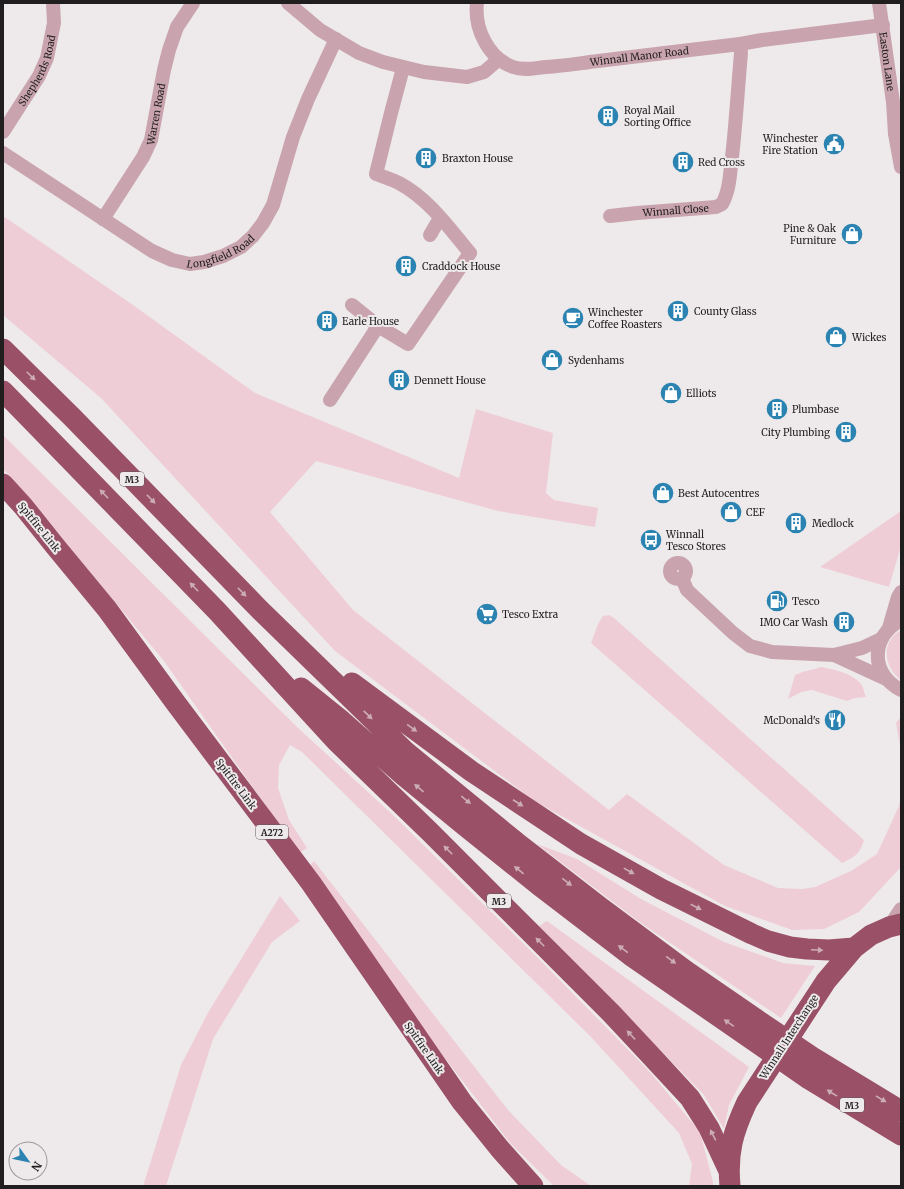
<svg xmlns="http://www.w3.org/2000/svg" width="904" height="1189" font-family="Merriweather,serif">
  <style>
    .green { fill: #efcdd6 }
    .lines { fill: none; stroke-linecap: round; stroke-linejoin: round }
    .minor { stroke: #c9a4ae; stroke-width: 14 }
    .highway { stroke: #9a5168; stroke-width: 21 }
    .oneway { fill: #ccadb7 }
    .labels { text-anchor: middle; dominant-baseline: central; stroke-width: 4; stroke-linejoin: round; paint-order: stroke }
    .shield { fill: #eeeaeb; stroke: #5e5b5c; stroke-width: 1 }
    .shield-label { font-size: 9px; font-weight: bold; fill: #201e1f }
    .street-label { font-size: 10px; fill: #201e1f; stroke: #eeeaeb }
    .poi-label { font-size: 10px; fill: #201e1f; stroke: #eeeaeb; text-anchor: start }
  </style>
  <rect width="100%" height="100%" fill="#eeeaeb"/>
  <path class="green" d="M3,216L133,305L255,393L459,478L476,409L553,433L546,493L554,500L598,508L595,527L498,511L316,461L270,512L353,610L609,810L627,794L724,865L778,888L802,889L815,887L851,871L877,854L899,806L901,796V867L859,912L824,929L792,930L725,906L536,802L335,651L101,398L3,315Z
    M3,435L297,727L392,814L539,959L649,1071L700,1132L713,1182V1186H689L692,1164L679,1133L590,1036L302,752L290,745L279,765L278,788L289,820L307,848L299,853L164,661L11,477L3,469Z
    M901,511V546L889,587L820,567Z
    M609,615L614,618L864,840C860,854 855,857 842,863L591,643L598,624L603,616Z
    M901,630V680C884,667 880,642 901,630Z
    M821,667C833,669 854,674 861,684C864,688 864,693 866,697L855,698L847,701L812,690L801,692L788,699L795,675C803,671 813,670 821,667Z
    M899,719H901V750L896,723Z
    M537,844L577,859L641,899L724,942L783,963L815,966L781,1018L638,921Z
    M314,861L508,1110L561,1165L591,1186H554L510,1143L438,1049L306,869Z
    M280,896L300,921L272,942L213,1039L166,1186H143L181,1065L209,1011Z
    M547,921L749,1067L729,1105L724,1129L704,1095L539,926Z"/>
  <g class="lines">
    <g class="minor">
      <path d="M288,3L320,30L359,53L383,62L424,72L467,77L484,72L498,60"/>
      <path id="s1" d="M477,3C474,28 488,58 513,67C524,71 535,68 546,67C564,66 581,63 598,61C645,55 693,50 740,44L762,40L883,25"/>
      <path id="s2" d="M879,3L893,102L895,134L901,167"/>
      <path id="s3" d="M3,132L39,76L47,58L54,23L53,3"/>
      <path id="s4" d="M3,153L152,251L172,260L190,264L204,262L223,256L241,247L253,236L263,223L273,205L293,137L308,99L336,39"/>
      <path id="s5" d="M610,216L637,213L716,207L722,204C730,190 730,172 732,157C736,122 738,87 741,53L740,44"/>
      <path id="s6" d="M103,219L143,157L151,140L164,70L169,50L177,27L193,3"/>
      <path d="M430,235L440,218"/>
      <path d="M352,305L378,326L408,344L470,253C449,228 429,199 399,183C392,179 384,177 376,174L391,113L403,68"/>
      <path d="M330,400L378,326"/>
      <circle cx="678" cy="571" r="8"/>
      <path d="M682,578L687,590L733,633L750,646L772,652L834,655L862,648L881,639"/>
      <path d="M901,620C870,637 870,674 901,690"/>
      <path d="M889,628L898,597L901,592"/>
      <path d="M834,655L886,679"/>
      <path d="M889,927L901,909"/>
    </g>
    <path class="highway" d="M3,349L73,418L260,610L406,752L516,842L600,907L686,971L772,1030L812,1057L901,1111
      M3,391L217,611L336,741L430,832L612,1014L654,1059L690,1098L709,1128L729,1171
      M3,484L23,506L55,546L107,609L175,702L311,883L462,1102L500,1149L533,1186
      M352,683L471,771L581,844L661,889L752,934L768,941L790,947L807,949L829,950L854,948
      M301,688L342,721L404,776L465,826L540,886L630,955L809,1079L901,1135
      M730,1186C727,1152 733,1132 747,1102L826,981L854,948L871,935L889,927L901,924"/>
  </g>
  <defs><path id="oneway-solid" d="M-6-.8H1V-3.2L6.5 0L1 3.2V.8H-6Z"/></defs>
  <g class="oneway">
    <use href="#oneway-solid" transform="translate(31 376) rotate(45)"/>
    <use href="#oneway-solid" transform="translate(104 494) rotate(-134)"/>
    <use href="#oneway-solid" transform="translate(151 499) rotate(46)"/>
    <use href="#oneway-solid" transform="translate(194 587) rotate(-134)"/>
    <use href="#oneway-solid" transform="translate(242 592) rotate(46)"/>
    <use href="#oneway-solid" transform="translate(368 715) rotate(44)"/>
    <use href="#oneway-solid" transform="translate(412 728) rotate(36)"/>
    <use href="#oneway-solid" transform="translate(419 788) rotate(-140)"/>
    <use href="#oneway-solid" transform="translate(466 800) rotate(39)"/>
    <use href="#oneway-solid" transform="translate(518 803) rotate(33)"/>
    <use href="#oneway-solid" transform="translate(448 850) rotate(-135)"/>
    <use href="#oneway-solid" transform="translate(519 870) rotate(-141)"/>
    <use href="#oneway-solid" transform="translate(629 871) rotate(29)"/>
    <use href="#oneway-solid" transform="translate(567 882) rotate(38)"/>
    <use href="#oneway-solid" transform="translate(696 907) rotate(27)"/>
    <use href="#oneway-solid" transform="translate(540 942) rotate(-135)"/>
    <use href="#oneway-solid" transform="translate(623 949) rotate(-143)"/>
    <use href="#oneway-solid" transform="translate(817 950) rotate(2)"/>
    <use href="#oneway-solid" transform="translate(671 960) rotate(36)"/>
    <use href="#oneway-solid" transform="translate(729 1023) rotate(-145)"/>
    <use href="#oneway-solid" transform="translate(631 1035) rotate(-133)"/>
    <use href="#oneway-solid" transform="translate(832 1093) rotate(-148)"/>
    <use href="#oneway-solid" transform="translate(881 1099) rotate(31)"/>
    <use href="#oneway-solid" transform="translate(713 1135) rotate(-117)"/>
  </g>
  <defs>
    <g id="building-disc" transform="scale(1.15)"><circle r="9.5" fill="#2a83b1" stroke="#eeeaeb"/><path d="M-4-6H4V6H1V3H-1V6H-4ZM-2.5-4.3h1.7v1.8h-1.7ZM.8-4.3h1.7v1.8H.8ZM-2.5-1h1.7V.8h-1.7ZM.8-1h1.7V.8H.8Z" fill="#fff"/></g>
    <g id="civic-disc" transform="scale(1.15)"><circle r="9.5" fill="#2a83b1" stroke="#eeeaeb"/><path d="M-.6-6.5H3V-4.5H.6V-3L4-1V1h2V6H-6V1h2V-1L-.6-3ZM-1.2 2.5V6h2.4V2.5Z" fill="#fff"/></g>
    <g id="shop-disc" transform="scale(1.15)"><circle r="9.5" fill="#2a83b1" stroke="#eeeaeb"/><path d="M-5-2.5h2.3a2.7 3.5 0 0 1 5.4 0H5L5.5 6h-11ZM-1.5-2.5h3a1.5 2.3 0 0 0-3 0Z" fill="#fff"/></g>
    <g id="cafe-disc" transform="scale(1.15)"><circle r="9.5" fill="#2a83b1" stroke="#eeeaeb"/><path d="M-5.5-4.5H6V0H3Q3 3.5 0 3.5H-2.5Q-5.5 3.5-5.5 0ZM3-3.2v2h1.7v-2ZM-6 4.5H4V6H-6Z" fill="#fff"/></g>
    <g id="bus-disc" transform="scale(1.15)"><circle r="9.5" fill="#2a83b1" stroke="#eeeaeb"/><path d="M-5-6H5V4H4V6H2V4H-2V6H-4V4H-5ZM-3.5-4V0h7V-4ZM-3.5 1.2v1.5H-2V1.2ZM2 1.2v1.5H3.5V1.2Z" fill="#fff"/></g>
    <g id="fuel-disc" transform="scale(1.15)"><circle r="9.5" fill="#2a83b1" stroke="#eeeaeb"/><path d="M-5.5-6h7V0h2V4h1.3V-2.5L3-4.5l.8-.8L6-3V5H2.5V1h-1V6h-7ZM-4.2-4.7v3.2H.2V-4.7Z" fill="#fff"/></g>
    <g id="supermarket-disc" transform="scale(1.15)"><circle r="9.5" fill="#2a83b1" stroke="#eeeaeb"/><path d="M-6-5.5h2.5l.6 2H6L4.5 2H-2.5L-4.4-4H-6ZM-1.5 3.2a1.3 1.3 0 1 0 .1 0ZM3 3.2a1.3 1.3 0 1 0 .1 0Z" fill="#fff"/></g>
    <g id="restaurant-disc" transform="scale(1.15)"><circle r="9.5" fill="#2a83b1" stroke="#eeeaeb"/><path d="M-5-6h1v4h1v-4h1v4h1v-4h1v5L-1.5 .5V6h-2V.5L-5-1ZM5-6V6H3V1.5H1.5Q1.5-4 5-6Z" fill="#fff"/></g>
  </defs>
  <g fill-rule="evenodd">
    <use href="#building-disc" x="608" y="116"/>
    <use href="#civic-disc" x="834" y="144"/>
    <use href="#building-disc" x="426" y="158"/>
    <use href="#building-disc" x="683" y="162"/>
    <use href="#shop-disc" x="852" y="234"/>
    <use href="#building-disc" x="406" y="266"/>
    <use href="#building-disc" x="678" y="311"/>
    <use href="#cafe-disc" x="573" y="318"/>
    <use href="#building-disc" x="327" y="321"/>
    <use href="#shop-disc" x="836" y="337"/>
    <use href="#shop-disc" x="552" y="360"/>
    <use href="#building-disc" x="399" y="380"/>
    <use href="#shop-disc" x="671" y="393"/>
    <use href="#building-disc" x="777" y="409"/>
    <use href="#building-disc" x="846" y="432"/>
    <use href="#shop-disc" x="663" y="493"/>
    <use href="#shop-disc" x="731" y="512"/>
    <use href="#building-disc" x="796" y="523"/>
    <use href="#bus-disc" x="651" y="540"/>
    <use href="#fuel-disc" x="777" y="601"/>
    <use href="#supermarket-disc" x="487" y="614"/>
    <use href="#building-disc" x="844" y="622"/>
    <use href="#restaurant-disc" x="835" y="720"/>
  </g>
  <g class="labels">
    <g class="shield">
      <rect x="120" y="472" width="24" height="14" rx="3"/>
      <rect x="256" y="825" width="32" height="14" rx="3"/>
      <rect x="487" y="894" width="24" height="14" rx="3"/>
      <rect x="840" y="1098" width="24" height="14" rx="3"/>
    </g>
    <g class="shield-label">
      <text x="132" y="479">M3</text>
      <text x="272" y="832">A272</text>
      <text x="499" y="901">M3</text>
      <text x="852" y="1105">M3</text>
    </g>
    <g class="street-label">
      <text stroke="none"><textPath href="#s1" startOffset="206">Winnall Manor Road</textPath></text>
      <text stroke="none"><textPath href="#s2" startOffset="59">Easton Lane</textPath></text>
      <text stroke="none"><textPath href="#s3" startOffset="71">Shepherds Road</textPath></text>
      <text stroke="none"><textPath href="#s6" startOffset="119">Warren Road</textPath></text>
      <text stroke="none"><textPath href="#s5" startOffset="66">Winnall Close</textPath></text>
      <text stroke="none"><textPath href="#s4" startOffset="252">Longfield Road</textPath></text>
      <text transform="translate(39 527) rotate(51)">Spitfire Link</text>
      <text transform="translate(236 784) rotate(53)">Spitfire Link</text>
      <text transform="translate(789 1037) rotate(-57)">Winnall Interchange</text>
      <text transform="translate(424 1048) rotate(55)">Spitfire Link</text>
    </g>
    <g class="poi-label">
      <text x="624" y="110">Royal Mail<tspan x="624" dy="12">Sorting Office</tspan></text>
      <text x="818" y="138" text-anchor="end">Winchester<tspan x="818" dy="12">Fire Station</tspan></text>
      <text x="442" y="158">Braxton House</text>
      <text x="698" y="162">Red Cross</text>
      <text x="836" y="228" text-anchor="end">Pine &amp; Oak<tspan x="836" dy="12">Furniture</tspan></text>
      <text x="422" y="266">Craddock House</text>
      <text x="694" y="311">County Glass</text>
      <text x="588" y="312">Winchester<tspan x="588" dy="12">Coffee Roasters</tspan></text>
      <text x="342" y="321">Earle House</text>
      <text x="852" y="337">Wickes</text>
      <text x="568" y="360">Sydenhams</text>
      <text x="414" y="380">Dennett House</text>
      <text x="686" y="393">Elliots</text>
      <text x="792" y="409">Plumbase</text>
      <text x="830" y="432" text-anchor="end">City Plumbing</text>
      <text x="678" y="493">Best Autocentres</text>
      <text x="746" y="512">CEF</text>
      <text x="812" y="523">Medlock</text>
      <text x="666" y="534">Winnall<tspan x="666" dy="12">Tesco Stores</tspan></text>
      <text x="792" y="601">Tesco</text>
      <text x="502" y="614">Tesco Extra</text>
      <text x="828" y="622" text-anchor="end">IMO Car Wash</text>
      <text x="820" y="720" text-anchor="end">McDonald's</text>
    </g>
  </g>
  <rect width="904" height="1189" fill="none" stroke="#201e1f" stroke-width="8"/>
  <g transform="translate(28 1161) rotate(123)"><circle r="19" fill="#eeeaeb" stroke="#9c9899"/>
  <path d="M0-3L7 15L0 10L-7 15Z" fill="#2a83b1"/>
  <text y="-6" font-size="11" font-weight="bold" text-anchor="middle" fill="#201e1f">N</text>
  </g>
</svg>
